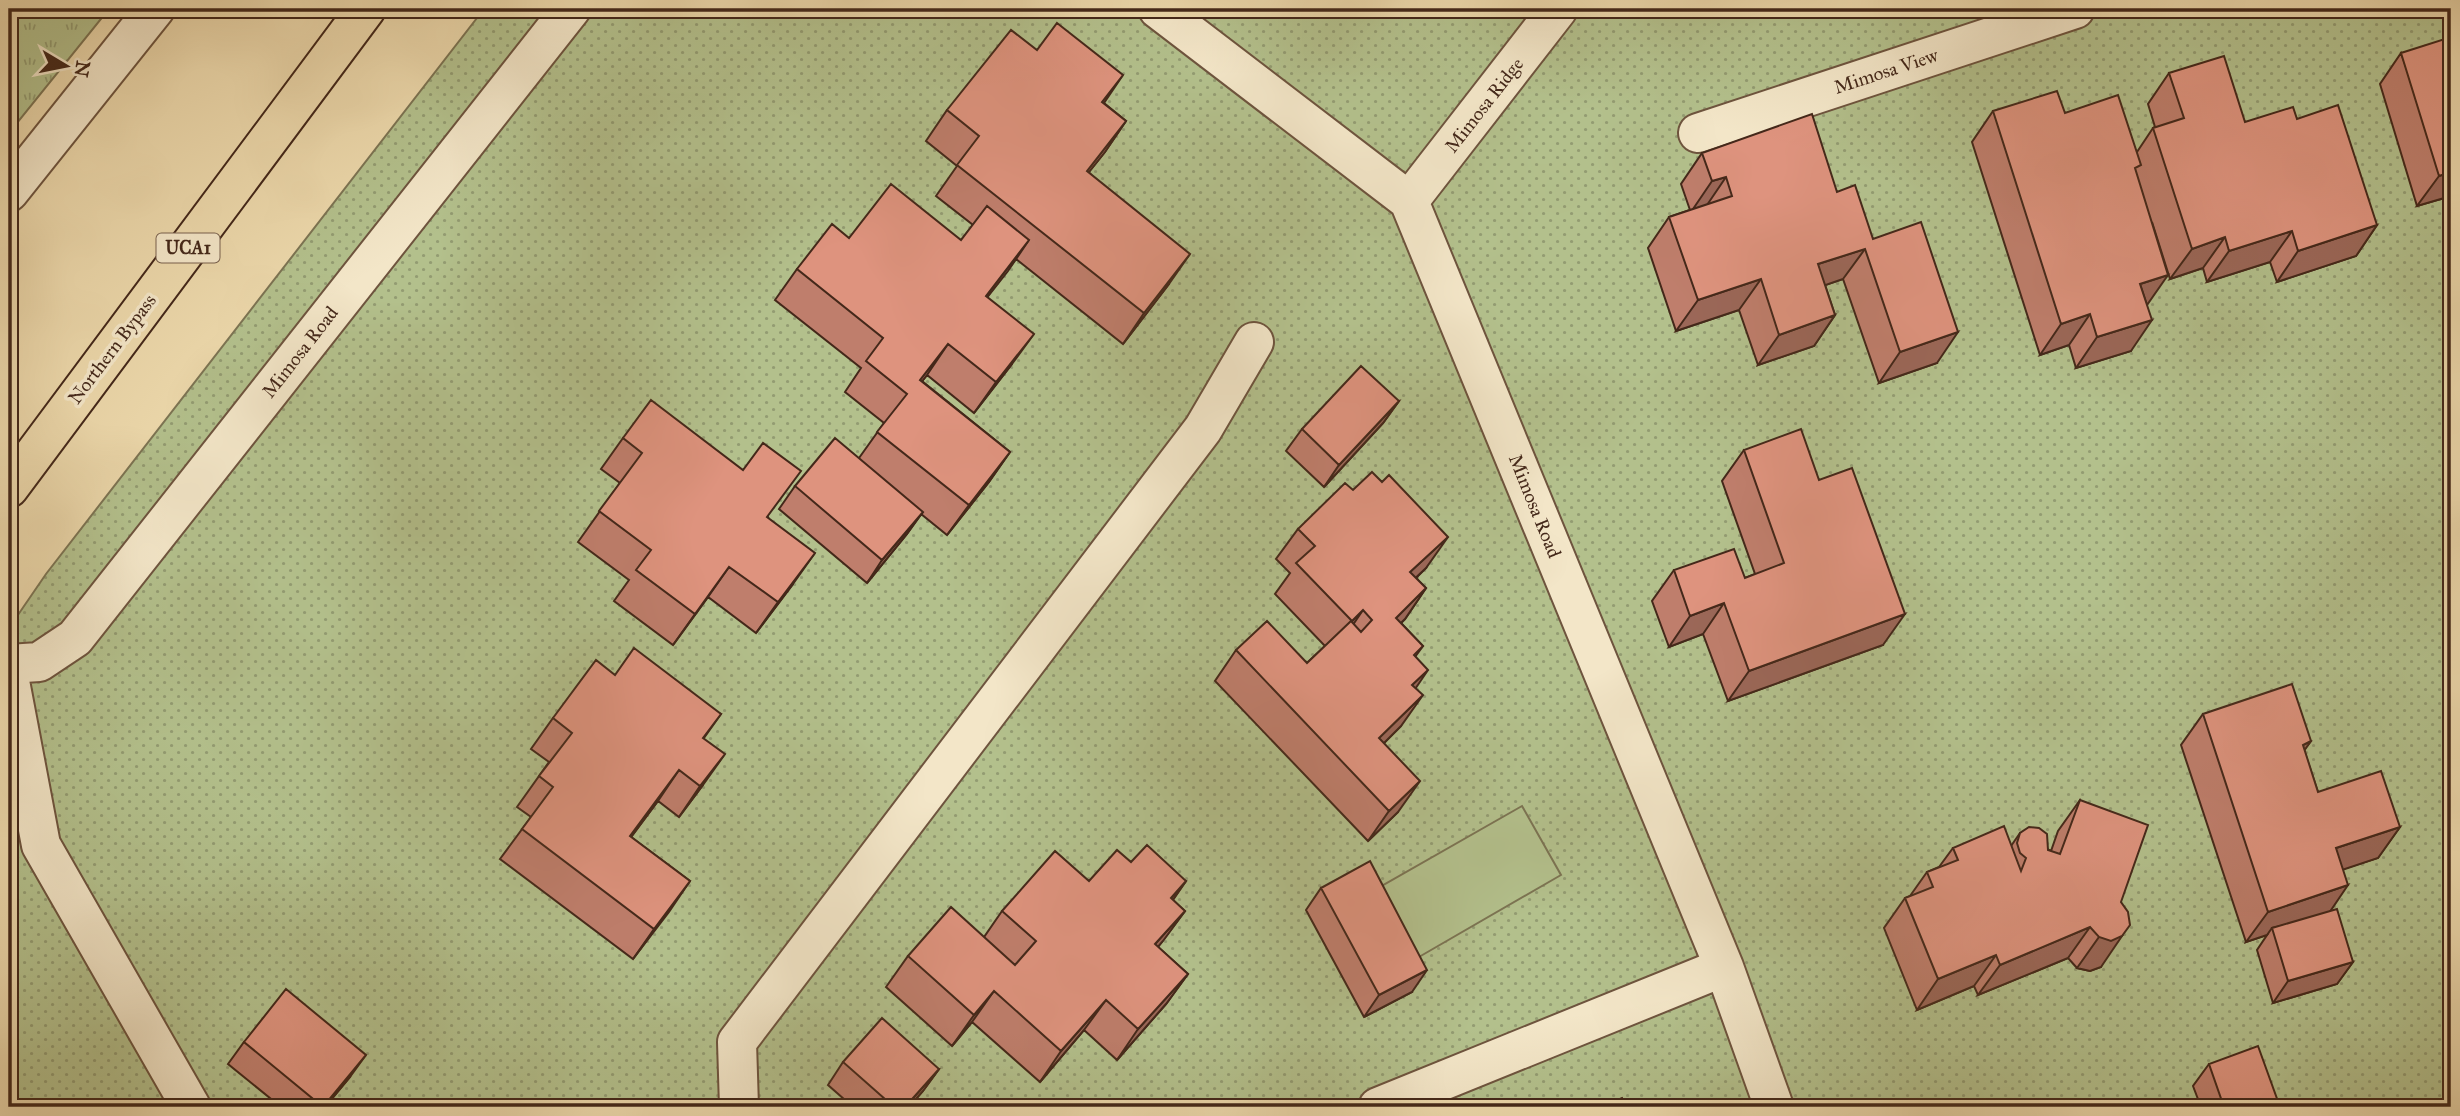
<svg xmlns="http://www.w3.org/2000/svg" width="2460" height="1116" font-family="'IM FELL Great Primer',serif">
  <style>
    .grass { fill: url(#grass-tufts); stroke: #7c7453; stroke-width: 2 }
    .garden { fill: url(#garden-dots); stroke: #7c7453; stroke-width: 2 }
    .pitch { fill: #b3c08c; stroke: #7c7453; stroke-width: 2 }
    .lines { fill: none; stroke-linecap: round; stroke-linejoin: round }
    .minor-casing { stroke: #6e543e; stroke-width: 42 }
    .primary-casing { stroke: #44281a; stroke-width: 42 }
    .minor { stroke: #f3e6c8; stroke-width: 38 }
    .primary { stroke: #ecd8ab; stroke-width: 38 }
    .wall { fill: #bf7e6c; stroke: #44281a; stroke-width: 2 }
    .shaded-wall { fill: #9b6758; stroke: #44281a; stroke-width: 2 }
    .building { fill: #de937e; stroke: #44281a; stroke-width: 2 }
    .labels { text-anchor: middle; dominant-baseline: central; stroke-width: 7; stroke-linejoin: round; paint-order: stroke }
    .shield { fill: #f3e6c8; stroke: #78614e; stroke-width: 2 }
    .shield-label { font-size: 18px; font-weight: bold; fill: #44281a }
    .street-label { font-size: 19px; fill: #44281a; stroke: #f3e6c8 }
  </style>
  <defs>
    <pattern id="grass-tufts" width="24" height="20" patternUnits="userSpaceOnUse" patternTransform="scale(1.75)"><rect width="24" height="20" fill="#b3c08c"/><path d="M3 7l-1-3M5 7V3M7 7l1-3M15 17l-1-3M17 17v-4M19 17l1-3" fill="none" stroke="#939c72"/></pattern>
    <pattern id="garden-dots" width="8" height="8" patternUnits="userSpaceOnUse" patternTransform="scale(1.75)"><rect width="8" height="8" fill="#b3c08c"/><path d="M2 2h.1M6 6h.1" fill="none" stroke="#939c72" stroke-width="1.8" stroke-linecap="round"/></pattern>
  </defs>
  <rect width="100%" height="100%" fill="#ecd8ab"/>
  <filter id="stains"><feTurbulence type="fractalNoise" baseFrequency=".00286" numOctaves="4"/><feColorMatrix values="0 0 0 0 .2 0 0 0 0 .09 0 0 0 0 .02 0 0 0 .5 -.17"/></filter>
  <radialGradient id="worn" r=".72"><stop offset=".6" stop-color="#630" stop-opacity="0"/><stop offset="1" stop-color="#630" stop-opacity=".3"/></radialGradient>
  <path class="grass" d="M9,9H109L9,133Z"/>
  <path class="garden" d="M484,9H2451V1107H9V628L46,574Z"/>
  <path class="pitch" d="M1522,806L1561,875L1412,961L1373,891Z"/>
  <g class="lines">
    <g class="minor-casing">
      <path id="minor" d="M1158,9L1409,201L1724,967L1774,1107
        M1698,133L2075,9
        M9,192L155,9
        M1409,201L1558,9
        M9,664L39,662L75,638L571,9
        M9,676L41,845L191,1107
        M739,1107L737,1042L1203,429L1254,342
        M1378,1107L1724,967"/>
    </g>
    <g class="primary-casing">
      <path id="primary" d="M9,488L366,9"/>
    </g>
    <use href="#minor" class="minor"/>
    <use href="#primary" class="primary"/>
  </g>
  <path class="wall" d="M2446,9H2451V26Z
    M2401,53L2451,196L2417,206L2380,84Z
    M2169,73L2245,122L2297,119L2377,225L2356,256L2277,282L2270,262L2207,282L2203,268L2170,279L2152,222L2147,305L2131,351L2076,368L2069,345L2040,355L1972,142L1993,111L2065,113L2137,152L2153,128L2155,127L2148,104Z
    M1104,103L1126,121L1105,152L1089,172L1169,284L1123,344L1016,259L987,297L1012,364L974,413L927,375L922,381L1010,452L989,482L947,535L921,514L907,534L867,583L779,509L795,486L859,458L884,423L845,392L861,368L775,300L797,269L849,238L961,240L973,225L936,196L957,166L926,141L947,110Z
    M1702,153L1837,192L1873,239L1937,363L1879,383L1843,279L1825,285L1835,315L1814,346L1758,365L1739,310L1676,331L1648,248L1669,217L1690,210L1681,184Z
    M1399,401L1383,423L1324,487L1286,451L1302,429Z
    M623,438L768,517L793,584L756,633L708,597L673,645L614,601L629,580L578,542L620,483L601,469Z
    M1744,450L1819,480L1883,645L1728,701L1703,634L1669,647L1652,601L1674,570L1745,578L1755,574L1722,481Z
    M1298,529L1426,568L1416,578L1426,588L1405,619L1401,623L1423,646L1415,657V688L1401,726L1384,743L1398,812L1368,841L1215,681L1236,650L1307,663L1325,646L1275,594L1290,573L1276,559Z
    M615,675L721,714L704,738L703,785L679,817L658,801L631,837L690,881L633,959L500,859L531,817L517,807L549,762L531,749L553,718Z
    M2203,714L2311,741L2304,750L2318,792L2400,827L2378,858L2343,869L2330,911L2353,962L2337,984L2273,1003L2257,950L2267,935L2246,942L2181,745Z
    M2080,800L2121,902L2101,967L2090,971L2077,968L2068,958L1978,995L1974,986L1917,1010L1884,928L1905,898L1910,896L1927,872L1939,867L1953,848L2011,846L2020,833L2051,851L2058,831Z
    M1131,862L1186,881L1173,900L1185,911L1158,947L1188,974L1166,1004L1117,1060L1084,1030L1040,1082L972,1022L952,1046L886,987L908,956L984,937L1002,911L1089,881Z
    M1321,888L1412,992L1364,1017L1306,910Z
    M244,1042L350,1077L325,1107H281L228,1064Z
    M843,1062L939,1069L923,1091L909,1107H853L828,1085Z
    M2209,1064L2280,1107H2201L2193,1086Z"/>
  <path class="shaded-wall" d="M1123,75L1102,106V102Z
    M1126,121L1105,152L1065,202L1087,171Z
    M2451,172V196L2417,206L2439,176Z
    M1726,177L1705,208L1691,212L1712,181Z
    M2377,225L2356,256L2277,282L2298,251Z
    M2292,231L2270,262L2207,282L2229,251Z
    M2225,237L2203,268L2170,279L2192,249Z
    M1029,240L1008,271L964,327L986,296Z
    M1865,249L1843,279L1797,295L1818,264Z
    M1190,254L1169,284L1123,344L1144,313Z
    M2168,275L2147,305L2140,284Z
    M1761,279L1739,310L1676,331L1698,300Z
    M2090,314L2069,345L2040,355L2061,324Z
    M1835,315L1814,346L1758,365L1779,335Z
    M2152,320L2131,351L2076,368L2097,337Z
    M1958,332L1937,363L1879,383L1900,352Z
    M1034,334L1012,364L974,413L996,382Z
    M948,344L927,375L899,411L920,380Z
    M1399,401L1383,423L1324,487L1339,465Z
    M1010,452L989,482L947,535L969,505Z
    M923,512L907,534L867,583L882,560Z
    M1448,537L1426,568L1389,603L1410,572Z
    M815,553L793,584L756,633L778,602Z
    M729,567L708,597L673,645L695,614Z
    M1426,588L1405,619L1374,649L1396,618Z
    M1724,603L1703,634L1669,647L1690,616Z
    M1363,610L1342,641L1352,621Z
    M1905,614L1883,645L1728,701L1749,671Z
    M1428,670L1407,701L1412,685Z
    M1423,695L1401,726L1358,769L1379,738Z
    M2311,741L2289,772L2303,745Z
    M725,754L703,785L679,817L700,786Z
    M679,770L658,801L609,867L630,836Z
    M1420,781L1398,812L1368,841L1389,811Z
    M2400,827L2378,858L2315,879L2336,848Z
    M690,881L669,912L633,959L654,929Z
    M1186,881L1165,911L1171,898Z
    M2348,885L2327,916L2272,928L2267,935L2246,942L2268,912Z
    M1185,911L1163,941L1134,975L1155,944Z
    M2090,927L2068,958L1978,995L2000,965Z
    M2122,936L2101,967L2090,971L2077,968L2099,937Z
    M1996,955L1974,986L1917,1010L1938,979Z
    M2353,962L2337,984L2273,1003L2288,981Z
    M1427,970L1412,992L1364,1017L1379,995Z
    M1188,974L1166,1004L1117,1060L1138,1029Z
    M994,991L972,1022L952,1046L974,1015Z
    M1106,1000L1084,1030L1040,1082L1061,1051Z
    M366,1055L350,1077L325,1107H322Z
    M939,1069L923,1091L909,1107H905Z"/>
  <path class="building" d="M1057,23L1123,75L1102,102L1126,121L1087,171L1190,254L1144,313L957,165L979,136L947,110L1011,30L1037,50Z
    M2451,37V172L2439,176L2401,53Z
    M2224,56L2245,122L2293,107L2297,119L2338,105L2377,225L2298,251L2292,231L2229,251L2225,237L2192,249L2153,128L2184,118L2169,73Z
    M2057,91L2065,113L2118,95L2141,165L2135,168L2168,275L2140,284L2152,320L2097,337L2090,314L2061,324L1993,111Z
    M1812,114L1837,192L1855,185L1873,239L1921,222L1958,332L1900,352L1865,249L1818,264L1835,315L1779,335L1761,279L1698,300L1669,217L1732,196L1726,177L1712,181L1702,153Z
    M891,184L961,240L987,206L1029,240L986,296L1034,334L996,382L948,344L920,380L1010,452L969,505L877,432L907,394L866,361L883,338L797,269L832,224L849,238Z
    M1361,366L1399,401L1339,465L1302,429Z
    M651,400L743,470L763,443L801,471L767,517L815,553L778,602L729,567L695,614L636,570L651,550L599,511L642,453L623,438Z
    M1801,429L1819,480L1852,468L1905,614L1749,671L1724,603L1690,616L1674,570L1734,549L1745,578L1784,563L1744,450Z
    M835,438L923,512L882,560L795,486Z
    M1372,472L1382,482L1389,475L1448,537L1410,572L1426,588L1396,618L1423,646L1414,655L1428,670L1412,685L1423,695L1379,738L1420,781L1389,811L1236,650L1267,621L1307,663L1351,621L1361,632L1372,620L1363,610L1352,621L1296,563L1315,546L1298,529L1345,483L1353,490Z
    M634,648L721,714L703,738L725,754L700,786L679,770L630,836L690,881L654,929L522,829L553,787L539,776L572,733L553,718L596,660L615,675Z
    M2292,684L2311,741L2303,745L2318,792L2381,771L2400,827L2336,848L2348,885L2268,912L2203,714Z
    M2080,800L2148,825L2121,902L2128,912L2130,925L2122,936L2111,941L2099,937L2090,927L2000,965L1996,955L1938,979L1905,898L1933,887L1927,872L1958,860L1953,848L2004,826L2021,871L2026,858L2020,853L2017,843L2020,833L2029,827L2039,828L2047,834L2048,850L2060,854Z
    M1147,845L1186,881L1171,898L1185,911L1155,944L1188,974L1138,1029L1106,1000L1061,1051L994,991L974,1015L908,956L951,907L1015,965L1036,941L1002,911L1055,851L1089,881L1117,850L1131,862Z
    M1370,861L1427,970L1379,995L1321,888Z
    M2337,909L2353,962L2288,981L2272,928Z
    M286,989L366,1055L323,1107L244,1042Z
    M882,1018L939,1069L905,1107H894L843,1062Z
    M2258,1046L2280,1107H2224L2209,1064Z
    M1622,1098L1626,1107H1601Z"/>
  <g class="labels">
    <rect class="shield" x="156.5" y="233.5" width="63" height="29" rx="5"/>
    <g class="shield-label">
      <text x="188" y="248">UCA1</text>
    </g>
    <g class="street-label">
      <text transform="translate(1886 71) rotate(-18)">Mimosa View</text>
      <text transform="translate(1484 105) rotate(-52)">Mimosa Ridge</text>
      <text transform="translate(112 349) rotate(-53)">Northern Bypass</text>
      <text transform="translate(300 352) rotate(-52)">Mimosa Road</text>
      <text transform="translate(1535 506) rotate(68)">Mimosa Road</text>
    </g>
  </g>
  <rect width="2460" height="1116" fill="none" stroke="#ecd8ab" stroke-width="35"/>
  <rect x="10" y="10" width="2439" height="1095" fill="none" stroke="#44281a" stroke-width="3.5"/>
  <rect x="18" y="18" width="2425" height="1081" fill="none" stroke="#44281a" stroke-width="2"/>
  <g transform="translate(66 66) rotate(100)" stroke="#f3e6c8" stroke-width="5" paint-order="stroke">
  <path d="M0-5L12 26L0 18L-12 26Z" fill="#44281a"/>
  <text y="-10" font-size="19" font-weight="bold" text-anchor="middle" fill="#44281a">N</text>
  </g>
  <rect width="100%" height="100%" filter="url(#stains)"/>
  <rect width="100%" height="100%" fill="url(#worn)"/>
</svg>
